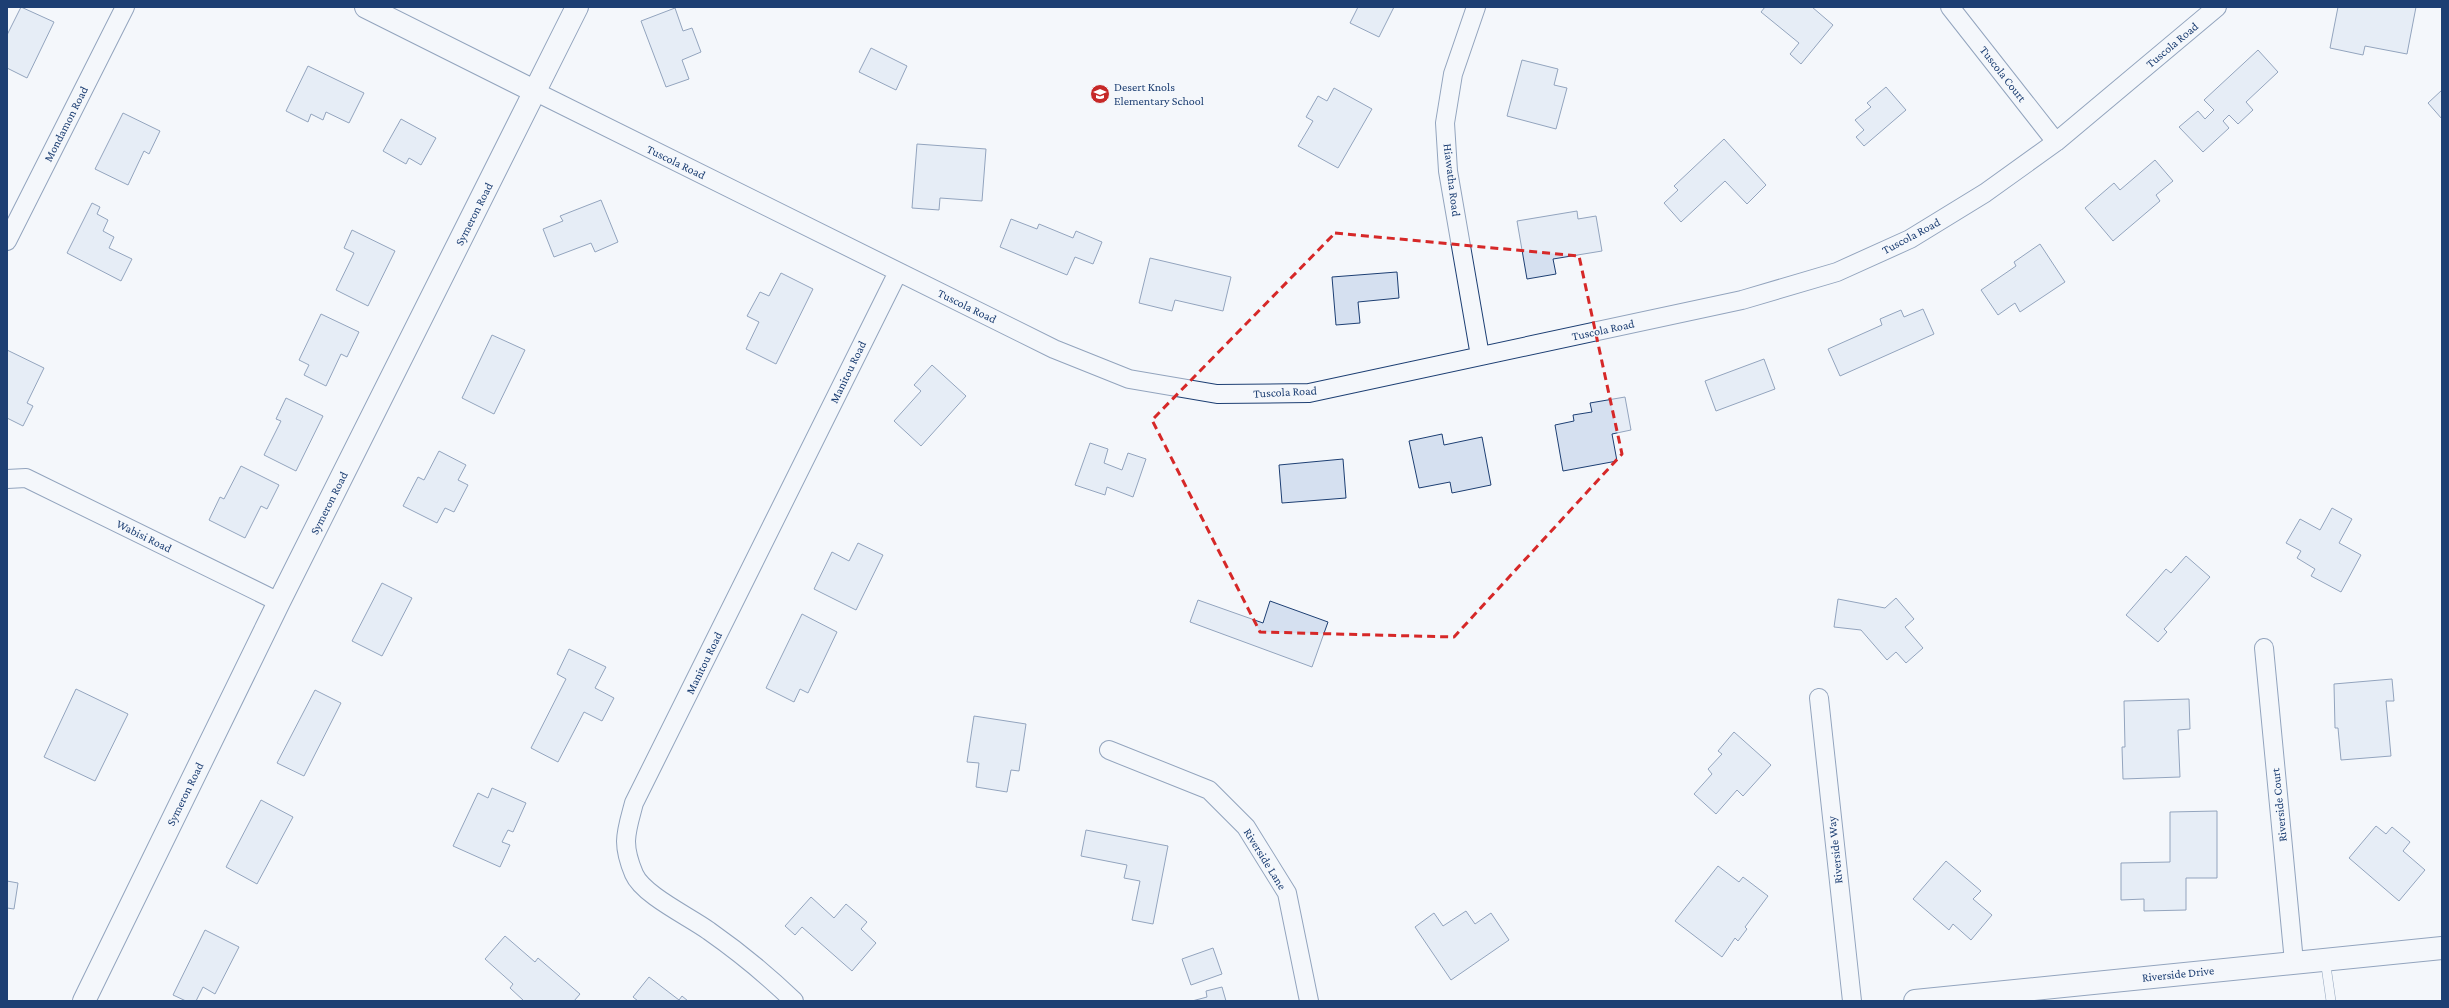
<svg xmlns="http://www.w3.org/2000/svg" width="2449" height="1008" font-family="'Crimson Pro',serif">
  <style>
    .building { fill: #d5e0f0; stroke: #1d3f73 }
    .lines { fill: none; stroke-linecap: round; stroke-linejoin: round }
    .service-casing { stroke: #1d3f73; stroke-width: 10 }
    .minor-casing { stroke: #1d3f73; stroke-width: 20 }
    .tertiary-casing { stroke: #1d3f73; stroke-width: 24 }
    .service { stroke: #f4f7fb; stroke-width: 9 }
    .minor { stroke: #f4f7fb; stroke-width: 18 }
    .tertiary { stroke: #f4f7fb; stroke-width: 22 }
    .marked { fill: none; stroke: #d62828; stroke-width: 3; stroke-dasharray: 8 5; stroke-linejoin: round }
    .labels { text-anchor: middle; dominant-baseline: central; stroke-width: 3; stroke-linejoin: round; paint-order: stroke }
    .street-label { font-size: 12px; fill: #1d3f73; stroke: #f4f7fb }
    .poi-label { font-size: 12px; fill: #1d3f73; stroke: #f4f7fb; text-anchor: start }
  </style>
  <rect width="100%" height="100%" fill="#f4f7fb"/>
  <path class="building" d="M21,7L54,22L27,78L7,68V35Z
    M1358,7H1394L1379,37L1350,23Z
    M1765,7H1812L1833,25L1801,64L1790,54L1799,43L1761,12Z
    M2338,7H2416L2407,54L2365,46L2363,55L2330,48Z
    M675,8L683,31L692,28L701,52L682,60L689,79L666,87L641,21Z
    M871,48L907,66L896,90L859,72Z
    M2258,50L2278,72L2246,102L2253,110L2238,124L2229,115L2223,121L2229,128L2203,152L2179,127L2198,111L2205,119L2214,110L2204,100Z
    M1522,60L1558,69L1554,85L1567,88L1556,129L1507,116Z
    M308,66L364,93L349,123L326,112L323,120L311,114L308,122L286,111Z
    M1886,87L1906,110L1864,146L1856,137L1864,130L1855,120L1871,107L1867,103Z
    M1334,88L1372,109L1338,168L1298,146L1313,121L1306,117L1318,96L1327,101Z
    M2442,90V119L2428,103Z
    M123,113L160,131L149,154L144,151L128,185L95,169Z
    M401,119L436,138L421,165L409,158L406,164L383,151Z
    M1724,139L1766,185L1747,204L1725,181L1681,222L1664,203L1678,190L1674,186Z
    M917,144L986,149L982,201L940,198L939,210L912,208Z
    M2155,160L2173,181L2156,195L2160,201L2113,241L2085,208L2114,183L2120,190Z
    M601,200L618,242L595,252L591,243L554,257L543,229L563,221L560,216Z
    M92,203L100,207L97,214L108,220L103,231L114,237L109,248L132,259L121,281L67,253Z
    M1577,211L1578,219L1596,216L1602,251L1553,259L1556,274L1527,279L1517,221Z
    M1011,219L1037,229L1039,224L1073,238L1076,231L1102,242L1093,264L1075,257L1067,275L1000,247Z
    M352,230L395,251L368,306L336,290L354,253L344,248Z
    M2040,244L2065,282L2020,312L2015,303L1998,315L1981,290L2016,266L2014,262Z
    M1150,258L1231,277L1223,311L1175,300L1172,311L1139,303Z
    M1397,272L1399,298L1358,302L1360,323L1336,325L1332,277Z
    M781,273L813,289L776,364L746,349L759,322L747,316L760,292L769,296Z
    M1923,309L1934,334L1840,376L1828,349L1882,325L1880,319L1901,310L1904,317Z
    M321,314L359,332L347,357L341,354L326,386L304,375L309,365L299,360Z
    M492,335L525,350L494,414L462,398Z
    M7,350L44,368L27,403L33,406L23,426L7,418Z
    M1764,359L1775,389L1716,411L1705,381Z
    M932,365L966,396L921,446L894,421L921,391L914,385Z
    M1625,397L1631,430L1612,434L1617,461L1563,471L1555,425L1574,421L1573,415L1592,412L1590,403Z
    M286,398L323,416L296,471L264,455L281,421L276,419Z
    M1442,434L1444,445L1482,437L1491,485L1452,493L1450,482L1419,488L1409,441Z
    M1090,443L1108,449L1104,463L1122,470L1128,453L1146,459L1133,497L1107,487L1105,495L1075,485Z
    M439,451L466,465L458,480L468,485L454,512L445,508L437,523L403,506L418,477L424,480Z
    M1343,459L1346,498L1282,503L1279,465Z
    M241,466L279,485L267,509L261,506L245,538L209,520L220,497L224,499Z
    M2332,508L2352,519L2339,543L2361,555L2341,592L2311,576L2315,569L2297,558L2301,551L2286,543L2300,519L2320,530Z
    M858,543L883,555L856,610L814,589L832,552L849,561Z
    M2186,556L2210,577L2164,629L2167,632L2158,642L2126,615L2166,569L2171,573Z
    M382,583L412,598L382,656L352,641Z
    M1896,598L1914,619L1905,627L1923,648L1906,663L1896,652L1887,660L1861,630L1834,627L1838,599L1885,608Z
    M1198,600L1263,623L1270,601L1328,622L1312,667L1190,622Z
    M802,614L837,632L808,693L800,689L794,702L766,688Z
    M569,649L606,667L595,688L614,698L602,721L584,712L558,762L531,748L566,679L557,674Z
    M2392,679L2394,701H2386L2391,756L2341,760L2338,728H2335L2334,684Z
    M76,689L128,714L95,781L44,757Z
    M315,690L341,703L304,776L277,763Z
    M2189,699L2190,729L2178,730L2180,777L2123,779L2122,747H2125L2124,701Z
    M974,716L1026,724L1019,771L1011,770L1007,792L976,787L979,763L967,762Z
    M1734,732L1771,765L1743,796L1737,790L1716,814L1694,794L1712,774L1708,769L1722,754L1718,751Z
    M492,788L526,803L513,832L508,830L502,842L510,845L500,867L453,846L478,793L488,798Z
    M261,800L293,817L257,884L226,867Z
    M2217,811V878H2186V910L2144,911V899L2121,900V863L2170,862V812Z
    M2376,826L2386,834L2392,827L2410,842L2403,851L2425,870L2399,901L2349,858Z
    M1086,830L1168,846L1153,924L1132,920L1140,881L1124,878L1127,865L1081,856Z
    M1946,861L1981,891L1973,899L1992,915L1971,940L1953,924L1949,930L1913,899Z
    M1718,866L1739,882L1743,877L1768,896L1745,927L1747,929L1738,941L1735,938L1722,957L1675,921Z
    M7,881L18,883L14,909L7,908Z
    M811,897L834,918L846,904L867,922L861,929L876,943L852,971L802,927L795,935L785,926Z
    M1466,911L1475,924L1491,913L1509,940L1451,980L1415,927L1434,913L1443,926Z
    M205,930L239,947L215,994L203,987L196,1001H186L173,995Z
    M505,936L535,962L538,958L580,994L574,1001H524L510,988L513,984L485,959Z
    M1213,948L1222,974L1191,985L1182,959Z
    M649,977L679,1000L682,996L688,1001H638L633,997Z
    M1222,987L1226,1001H1192L1207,997L1206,991Z"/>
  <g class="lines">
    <g class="service-casing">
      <path id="service" d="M2325,959L2331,1001"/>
    </g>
    <g class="minor-casing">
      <path id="minor" d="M1476,7L1453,74L1445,123L1448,171L1480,356
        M1950,7L2056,142
        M536,92L1054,349L1129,379L1217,394L1309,393L1742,300L1837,272L1910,239L1985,193L2056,142L2217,7
        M7,241L125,7
        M7,479L26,478L279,602
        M2264,648L2294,962
        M1819,698L1852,1001
        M1109,750L1209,790L1246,827L1287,893L1309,1001
        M794,1001C767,975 739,952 709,931C690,917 643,895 634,874C621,843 626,833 634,803L898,272"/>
    </g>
    <g class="tertiary-casing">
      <path id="tertiary" d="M366,7L536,92
        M84,1001L279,602L577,7
        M1915,1001L2442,948"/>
    </g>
    <use href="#service" class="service"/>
    <use href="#minor" class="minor"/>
    <use href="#tertiary" class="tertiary"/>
  </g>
  <path d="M0 0H2449V1008H0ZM1335,233L1579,256L1622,454L1454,637L1260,632L1152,420Z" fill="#f4f7fb" fill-opacity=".55" fill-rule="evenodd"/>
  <path class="marked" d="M1335,233L1579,256L1622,454L1454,637L1260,632L1152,420Z"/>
  <defs>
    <g id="school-disc" transform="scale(1)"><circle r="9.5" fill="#c62828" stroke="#f4f7fb"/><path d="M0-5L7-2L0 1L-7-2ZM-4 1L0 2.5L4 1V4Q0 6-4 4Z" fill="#fff"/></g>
  </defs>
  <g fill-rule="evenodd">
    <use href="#school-disc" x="1100" y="94"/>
  </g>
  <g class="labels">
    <g class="street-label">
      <text transform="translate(2172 45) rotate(-40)">Tuscola Road</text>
      <text transform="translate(2003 74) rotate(52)">Tuscola Court</text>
      <text transform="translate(66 124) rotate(-63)">Mondamon Road</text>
      <text transform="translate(676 162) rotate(26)">Tuscola Road</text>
      <text transform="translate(1452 180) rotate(83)">Hiawatha Road</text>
      <text transform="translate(474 214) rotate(-63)">Symeron Road</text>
      <text transform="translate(1911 236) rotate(-28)">Tuscola Road</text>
      <text transform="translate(967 306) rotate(26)">Tuscola Road</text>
      <text transform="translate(1603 330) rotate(-12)">Tuscola Road</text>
      <text transform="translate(848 372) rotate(-64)">Manitou Road</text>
      <text transform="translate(1285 392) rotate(-3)">Tuscola Road</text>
      <text transform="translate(329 503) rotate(-63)">Symeron Road</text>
      <text transform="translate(144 536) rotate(26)">Wabisi Road</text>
      <text transform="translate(704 663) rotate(-64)">Manitou Road</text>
      <text transform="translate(185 794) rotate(-64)">Symeron Road</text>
      <text transform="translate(2279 805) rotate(-96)">Riverside Court</text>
      <text transform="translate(1835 850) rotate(-96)">Riverside Way</text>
      <text transform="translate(1265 859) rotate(58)">Riverside Lane</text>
      <text transform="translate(2178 974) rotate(-6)">Riverside Drive</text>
    </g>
    <g class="poi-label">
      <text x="1114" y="87">Desert Knols<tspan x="1114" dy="14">Elementary School</tspan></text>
    </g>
  </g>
  <rect width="2449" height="1008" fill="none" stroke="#1d3f73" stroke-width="16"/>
</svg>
